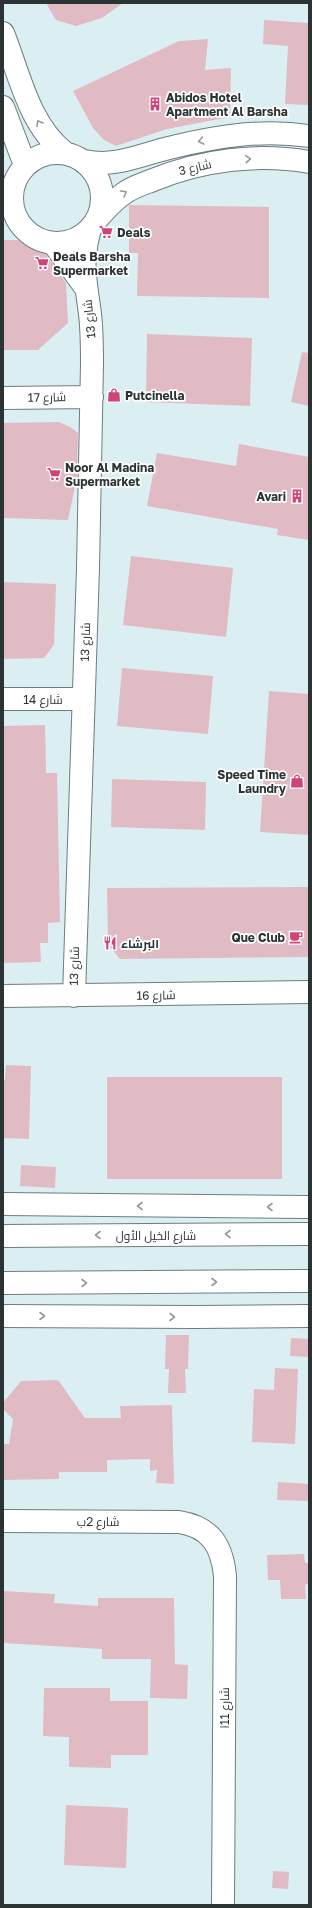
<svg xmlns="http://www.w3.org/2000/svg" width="312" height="1908" font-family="'Golos Text',Cairo,sans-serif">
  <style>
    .building { fill: #e1bbc4 }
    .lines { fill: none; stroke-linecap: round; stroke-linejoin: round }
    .street-casing { stroke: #6b7d81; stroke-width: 24 }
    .secondary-casing { stroke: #6b7d81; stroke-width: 24 }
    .street { stroke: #fff; stroke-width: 22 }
    .secondary { stroke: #fff; stroke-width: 22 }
    .oneway { stroke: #96999a }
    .labels { text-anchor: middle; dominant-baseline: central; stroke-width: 3.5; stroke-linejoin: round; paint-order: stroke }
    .poi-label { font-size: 12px; font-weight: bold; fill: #2c3335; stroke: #fff; text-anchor: start }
    .street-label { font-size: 12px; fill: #2c3335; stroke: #fff }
  </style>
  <rect width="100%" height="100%" fill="#dbeff3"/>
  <path class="building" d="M46,3H123L102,18L76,26L56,20Z
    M264,20L309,23V105L285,104L288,46L263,44Z
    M208,39L205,70L231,68L230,117L167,129L116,146L104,140L93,128L73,91L179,41Z
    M129,205L269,207V298L137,296L138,253H129Z
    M3,240H27L42,249L66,283L68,323L38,350H3Z
    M147,334L252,338L250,406L146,402Z
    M302,352L309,353V406L291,402Z
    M59,422L70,427L78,433L77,477L68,520L3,518V423Z
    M239,444L309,457V540L277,535L278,529L147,506L157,453L236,466Z
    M131,556L233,568L226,637L123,625Z
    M3,582L56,584L54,645L44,658L3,659Z
    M122,668L213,676L208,734L117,726Z
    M269,691L309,694V835L260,832Z
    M45,725L46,773H57L60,922L48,923V943H40L41,962L3,963V726Z
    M112,779L206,782L205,830L111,827Z
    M309,887V957L120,959L108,944L107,888Z
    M6,1065L31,1066L29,1139L3,1138V1080H5Z
    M107,1077H282V1179H107Z
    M21,1165L56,1167L55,1188L20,1186Z
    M166,1335H189L188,1369H185L186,1393H168L169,1369H165Z
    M291,1338L309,1339V1357L290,1356Z
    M275,1368L298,1369L295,1444L252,1442L254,1389L274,1390Z
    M58,1380L85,1418H121L120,1406L172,1405L174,1484L156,1483L157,1470L150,1471V1459L107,1460V1472H59V1479L3,1480V1444H9L13,1419L3,1409V1403L21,1381Z
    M278,1482L309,1484V1501L277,1500Z
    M304,1554L305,1563H309V1583L305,1585L306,1599H281L280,1580H268L267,1555Z
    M3,1591L55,1594L54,1603L98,1606V1598H174L175,1664L188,1665L187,1699L150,1698L151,1659H102V1649L3,1643Z
    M44,1688H110V1701H148V1755H111V1768L69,1767V1737L43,1736Z
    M66,1805L128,1808L126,1868L64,1865Z
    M273,1871L289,1872L288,1889L272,1888Z"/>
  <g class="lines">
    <g class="street-casing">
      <path id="street" d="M3,33C19,73 29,125 64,152
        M3,107L25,165
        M12 198a45 45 0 1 1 90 0a45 45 0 1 1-90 0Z
        M84,161C117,168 141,154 173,147C218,136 263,129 309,136
        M97,219C105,210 113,201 123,194C132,187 143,184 153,180C202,160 257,153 309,162
        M53,243L85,287
        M3,398L92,397
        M3,699H82
        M3,996L309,992
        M74,996L88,568L92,364C92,347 92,331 90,314C86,281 80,263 90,229
        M3,1204L309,1207
        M3,1316L195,1317L309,1316
        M3,1521L179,1522C211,1527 222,1546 225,1576L223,1905"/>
    </g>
    <g class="secondary-casing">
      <path id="secondary" d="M3,1236L309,1234
        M3,1283L309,1281"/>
    </g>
    <use href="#street" class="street"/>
    <use href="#secondary" class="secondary"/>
  </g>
  <defs><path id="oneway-chevron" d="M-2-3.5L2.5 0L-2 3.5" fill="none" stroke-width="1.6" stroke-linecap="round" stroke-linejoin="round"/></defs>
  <g class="oneway">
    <use href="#oneway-chevron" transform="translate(39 123) rotate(-119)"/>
    <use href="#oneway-chevron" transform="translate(201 141) rotate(169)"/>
    <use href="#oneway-chevron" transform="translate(248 159) rotate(-3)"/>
    <use href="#oneway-chevron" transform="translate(124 193) rotate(-31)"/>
    <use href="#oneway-chevron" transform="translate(140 1206) rotate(-180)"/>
    <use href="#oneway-chevron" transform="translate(270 1207) rotate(-180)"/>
    <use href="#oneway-chevron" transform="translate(228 1234) rotate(180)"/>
    <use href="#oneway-chevron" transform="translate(98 1235) rotate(180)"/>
    <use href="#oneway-chevron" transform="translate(214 1282)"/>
    <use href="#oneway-chevron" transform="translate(84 1283)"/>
    <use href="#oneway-chevron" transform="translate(42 1316)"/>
    <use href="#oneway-chevron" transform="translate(172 1317)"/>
  </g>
  <defs>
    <g id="building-bare" transform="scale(1.08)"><path d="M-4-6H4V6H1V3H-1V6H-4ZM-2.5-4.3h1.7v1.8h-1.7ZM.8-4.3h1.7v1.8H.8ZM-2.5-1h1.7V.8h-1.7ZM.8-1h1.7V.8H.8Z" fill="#cf4478" stroke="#fff" stroke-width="2.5" paint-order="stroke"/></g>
    <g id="supermarket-bare" transform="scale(1.08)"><path d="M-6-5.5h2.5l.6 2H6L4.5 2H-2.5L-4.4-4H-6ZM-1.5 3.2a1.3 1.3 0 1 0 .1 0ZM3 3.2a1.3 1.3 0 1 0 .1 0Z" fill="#cf4478" stroke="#fff" stroke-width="2.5" paint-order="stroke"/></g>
    <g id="shop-bare" transform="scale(1.08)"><path d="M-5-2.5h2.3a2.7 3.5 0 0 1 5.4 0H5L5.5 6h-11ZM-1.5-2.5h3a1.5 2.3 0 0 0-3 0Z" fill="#cf4478" stroke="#fff" stroke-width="2.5" paint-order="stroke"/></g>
    <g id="cafe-bare" transform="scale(1.08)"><path d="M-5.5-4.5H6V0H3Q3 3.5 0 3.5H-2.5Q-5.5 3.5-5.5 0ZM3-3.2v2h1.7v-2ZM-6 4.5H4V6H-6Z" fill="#cf4478" stroke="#fff" stroke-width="2.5" paint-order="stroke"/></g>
    <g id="restaurant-bare" transform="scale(1.08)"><path d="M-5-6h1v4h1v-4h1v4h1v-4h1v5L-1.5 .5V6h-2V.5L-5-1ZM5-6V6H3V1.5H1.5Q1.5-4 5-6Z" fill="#cf4478" stroke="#fff" stroke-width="2.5" paint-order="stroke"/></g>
  </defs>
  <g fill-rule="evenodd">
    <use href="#building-bare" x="155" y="104"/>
    <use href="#supermarket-bare" x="106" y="232"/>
    <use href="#supermarket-bare" x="42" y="263"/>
    <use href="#shop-bare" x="114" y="395"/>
    <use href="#supermarket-bare" x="54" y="474"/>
    <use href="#building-bare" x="297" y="496"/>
    <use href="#shop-bare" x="297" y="781"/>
    <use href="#cafe-bare" x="296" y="937"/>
    <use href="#restaurant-bare" x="110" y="943"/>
  </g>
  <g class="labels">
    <g class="poi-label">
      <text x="166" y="97">Abidos Hotel<tspan x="166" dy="14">Apartment Al Barsha</tspan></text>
      <text x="117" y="232">Deals</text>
      <text x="53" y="256">Deals Barsha<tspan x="53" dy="14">Supermarket</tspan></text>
      <text x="125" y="395">Putcinella</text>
      <text x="65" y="467">Noor Al Madina<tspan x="65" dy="14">Supermarket</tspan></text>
      <text x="286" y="496" text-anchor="end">Avari</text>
      <text x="286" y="774" text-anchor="end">Speed Time<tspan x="286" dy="14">Laundry</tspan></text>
      <text x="285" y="937" text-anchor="end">Que Club</text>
      <text x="121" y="943">البرشاء</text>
    </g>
    <g class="street-label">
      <text transform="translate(195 167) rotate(-13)">شارع 3</text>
      <text transform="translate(89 319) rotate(-96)">شارع 13</text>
      <text transform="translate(47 397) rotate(-1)">شارع 17</text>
      <text transform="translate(85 642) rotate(-88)">شارع 13</text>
      <text x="43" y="699">شارع 14</text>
      <text transform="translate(74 966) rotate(-88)">شارع 13</text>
      <text transform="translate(156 995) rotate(-1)">شارع 16</text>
      <text x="156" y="1235">شارع الخيل الأول</text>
      <text x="98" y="1521">شارع 2ب</text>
      <text transform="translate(224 1708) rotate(-90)">شارع 11ا</text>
    </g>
  </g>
  <rect width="312" height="1908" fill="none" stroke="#2c3335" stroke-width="8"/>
</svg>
